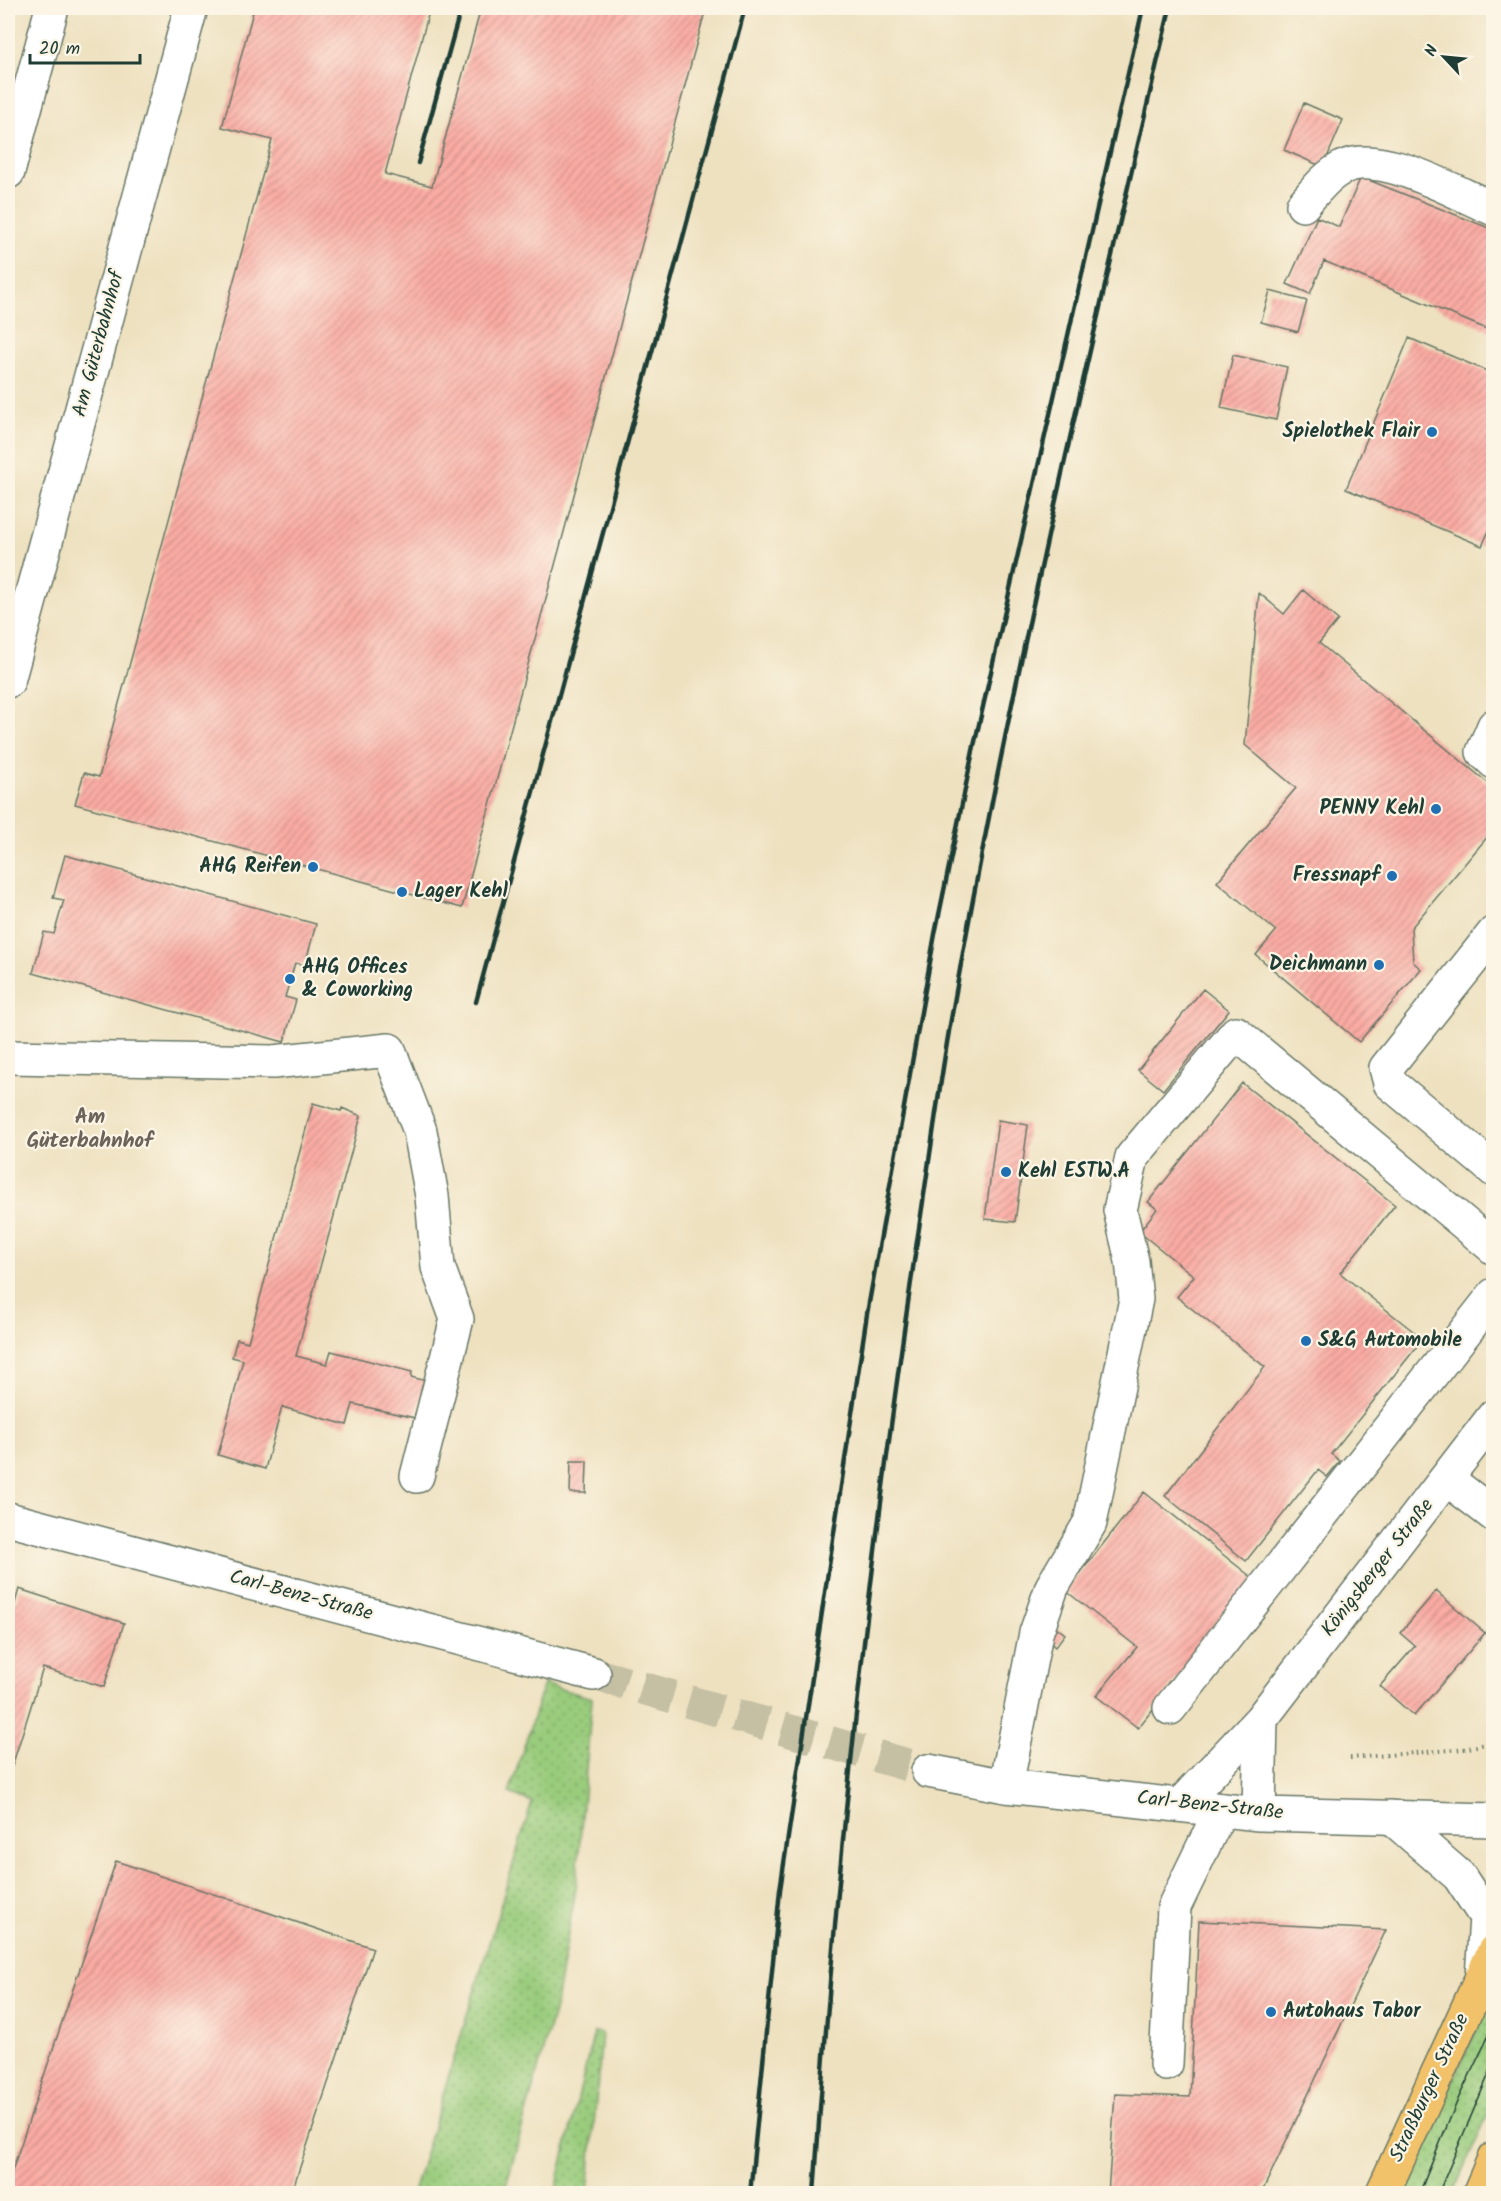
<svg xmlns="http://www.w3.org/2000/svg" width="1501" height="2201" font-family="Kalam,sans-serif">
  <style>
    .grass { fill: url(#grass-dots); stroke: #5c8458; stroke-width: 1.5 }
    .building { fill: url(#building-hatch) }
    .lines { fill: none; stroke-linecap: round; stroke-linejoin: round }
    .minor-tunnel { stroke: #c5c0a4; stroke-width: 33; stroke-dasharray: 33 16; stroke-linecap: butt }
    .minor-casing { stroke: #677665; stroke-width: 36 }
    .major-casing { stroke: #677665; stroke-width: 36 }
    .path { stroke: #677665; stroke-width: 4; stroke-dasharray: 1.5 4.5; stroke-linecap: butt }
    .minor { stroke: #fff; stroke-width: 33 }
    .major { stroke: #f2c26a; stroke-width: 33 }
    .tram { stroke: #1f3d34; stroke-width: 1.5 }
    .rail { stroke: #1f3d34; stroke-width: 4.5 }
    .poi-dot { fill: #1f6fb2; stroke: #fcf5e5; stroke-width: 2 }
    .labels { text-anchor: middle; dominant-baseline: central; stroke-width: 4.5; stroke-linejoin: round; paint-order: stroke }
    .street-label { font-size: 20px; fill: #1f3d34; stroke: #fcf5e5 }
    .poi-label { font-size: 20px; font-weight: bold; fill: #1f3d34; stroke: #fcf5e5; text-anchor: end }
    .neighbourhood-label { font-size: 21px; font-weight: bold; fill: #6c645b; stroke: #fcf5e5 }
  </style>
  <defs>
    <pattern id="grass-dots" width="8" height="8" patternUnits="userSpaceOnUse" patternTransform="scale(1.5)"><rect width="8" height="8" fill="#9acc7d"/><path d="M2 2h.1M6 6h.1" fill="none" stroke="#7da767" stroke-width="1.8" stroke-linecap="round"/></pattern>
    <pattern id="building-hatch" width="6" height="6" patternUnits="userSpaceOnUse" patternTransform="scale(1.5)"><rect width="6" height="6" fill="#fbaca4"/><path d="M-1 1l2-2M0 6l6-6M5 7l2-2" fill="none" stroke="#cb8d86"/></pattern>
  </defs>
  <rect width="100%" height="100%" fill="#fcf5e5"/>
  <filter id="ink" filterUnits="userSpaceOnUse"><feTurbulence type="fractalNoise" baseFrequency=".0167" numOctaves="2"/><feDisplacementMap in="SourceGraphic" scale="12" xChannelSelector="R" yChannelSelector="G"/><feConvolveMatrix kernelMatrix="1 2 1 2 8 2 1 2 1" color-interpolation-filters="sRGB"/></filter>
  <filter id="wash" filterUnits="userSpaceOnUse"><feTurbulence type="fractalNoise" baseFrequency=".008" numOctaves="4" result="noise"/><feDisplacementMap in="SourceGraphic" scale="24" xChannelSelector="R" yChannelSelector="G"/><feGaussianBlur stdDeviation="1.35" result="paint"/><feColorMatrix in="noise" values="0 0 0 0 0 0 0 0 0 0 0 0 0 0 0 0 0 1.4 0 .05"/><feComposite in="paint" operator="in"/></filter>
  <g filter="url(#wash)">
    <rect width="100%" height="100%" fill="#eee1c0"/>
    <path class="grass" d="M544,1684L592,1698L576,1888L555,2008L504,2193H413L532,1802L509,1793Z
      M1493,1995V2103L1453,2193L1400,2194Z
      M594,2032L602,2033L588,2193H555Z"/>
    <g id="blocks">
      <path class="building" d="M254,8H430L385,174L432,186L481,8H706L462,908L75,804L84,773L99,777L272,140L222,127Z
        M1304,103L1343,120L1323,167L1284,150Z
        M1361,177L1494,230V332L1324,261L1310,294L1287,284L1317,217L1339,227Z
        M1270,291L1307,301L1298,332L1261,322Z
        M1409,338L1494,374V520L1482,546L1346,489Z
        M1233,355L1287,367L1276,420L1221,408Z
        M1303,590L1338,620L1319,643L1494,788V829L1411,928L1413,962L1421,969L1359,1042L1256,955L1276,931L1217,882L1296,788L1245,745L1259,593L1284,614Z
        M65,855L316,924L305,965L295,963L285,997L296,1000L284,1042L33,973L44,932L54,934L64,900L53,898Z
        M1203,989L1229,1010L1163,1090L1138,1070Z
        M1242,1083L1395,1205L1340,1273L1423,1339L1331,1454L1340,1461L1327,1477L1318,1470L1246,1561L1165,1496L1265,1367L1177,1297L1194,1276L1139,1232L1157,1209L1148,1202Z
        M313,1103L341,1111L342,1108L361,1116L296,1356L327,1364L331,1351L412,1372L411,1377L426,1381L415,1418L353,1404L347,1425L282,1407L265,1469L218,1455L243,1360L232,1357L237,1339L248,1342Z
        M998,1120L1028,1125L1015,1222L985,1219Z
        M571,1461H587L586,1493H570Z
        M1144,1492L1255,1580L1138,1728L1096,1696L1137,1647L1066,1591Z
        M19,1589L124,1623L104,1687L43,1668L8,1779V1627Z
        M1436,1591L1485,1633L1414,1716L1380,1686L1415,1646L1400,1633Z
        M1056,1627L1065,1634L1055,1647L1047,1640Z
        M116,1861L373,1948L291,2194H8V2183Z
        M1199,1921L1386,1930L1261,2194H1108L1115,2094L1190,2097Z"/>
    </g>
  </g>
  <g filter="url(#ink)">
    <use href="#blocks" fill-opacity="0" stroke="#677665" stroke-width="1.5"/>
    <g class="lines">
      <path class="minor-tunnel" d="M594,1674L928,1771"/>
      <g class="minor-casing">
        <path id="minor" d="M8,172L52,8
          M1303,205C1315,191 1327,175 1344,167C1381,149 1458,194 1494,209
          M8,681L191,8
          M1494,726L1483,752L1494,762
          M1494,933L1386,1068L1390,1083L1494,1170
          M8,1057L273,1062L389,1050L420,1131L432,1196L438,1267L457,1319L417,1476
          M1447,1479L1494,1515
          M8,1519L594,1674
          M1170,1708L1494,1295
          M928,1771L1006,1786L1259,1814L1494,1820
          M1006,1786L1036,1633L1052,1587L1090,1523L1136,1299L1132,1261L1120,1210L1132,1157L1236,1033L1494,1248
          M1182,1803L1261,1719L1494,1416
          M1259,1814L1261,1719
          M1391,1817L1459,1876L1486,1917L1482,1977
          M1166,2064L1174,1907L1221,1810"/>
      </g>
      <g class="major-casing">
        <path id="major" d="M1382,2194L1494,1951
          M1479,2194L1494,2159"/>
      </g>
      <path class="path" d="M1350,1758L1464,1749L1494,1742"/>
      <use href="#minor" class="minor"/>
      <use href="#major" class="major"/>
      <path class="tram" d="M1419,2194L1459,2097L1494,2025
        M1438,2194L1494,2062"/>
      <path class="rail" d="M418,163L461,8
        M476,1002L745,8
        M750,2194L780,1890L867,1314L935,934L974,746L1143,8
        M814,2194C835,1875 870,1557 917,1241C928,1171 937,1101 949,1031C1009,687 1090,348 1170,8"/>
    </g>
  </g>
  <g class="poi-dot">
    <circle cx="1432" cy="432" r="6"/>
    <circle cx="1436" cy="809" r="6"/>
    <circle cx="313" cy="867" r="6"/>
    <circle cx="1392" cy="876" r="6"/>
    <circle cx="402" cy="892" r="6"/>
    <circle cx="1379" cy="965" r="6"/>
    <circle cx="290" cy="979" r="6"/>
    <circle cx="1006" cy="1172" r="6"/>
    <circle cx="1306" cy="1341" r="6"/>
    <circle cx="1271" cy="2012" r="6"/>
  </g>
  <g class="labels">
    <g class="street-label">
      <text transform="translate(99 344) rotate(-75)">Am Güterbahnhof</text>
      <text transform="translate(1378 1568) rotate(-52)">Königsberger Straße</text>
      <text transform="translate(301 1596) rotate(15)">Carl-Benz-Straße</text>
      <text transform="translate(1210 1806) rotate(6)">Carl-Benz-Straße</text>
      <text transform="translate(1430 2088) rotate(-65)">Straßburger Straße</text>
    </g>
    <g class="poi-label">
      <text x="1420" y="432">Spielothek Flair</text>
      <text x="1424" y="809">PENNY Kehl</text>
      <text x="301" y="867">AHG Reifen</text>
      <text x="1380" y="876">Fressnapf</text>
      <text x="414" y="892" text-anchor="start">Lager Kehl</text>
      <text x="1367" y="965">Deichmann</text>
      <text x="302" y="968" text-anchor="start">AHG Offices<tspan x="302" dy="23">&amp; Coworking</tspan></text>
      <text x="1018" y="1172" text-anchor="start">Kehl ESTW.A</text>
      <text x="1318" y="1341" text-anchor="start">S&amp;G Automobile</text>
      <text x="1283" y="2012" text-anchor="start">Autohaus Tabor</text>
    </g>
    <g class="neighbourhood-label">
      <text x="90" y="1117">Am<tspan x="90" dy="24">Güterbahnhof</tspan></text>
    </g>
  </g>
  <rect width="1501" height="2201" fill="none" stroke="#fcf5e5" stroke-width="30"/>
  <g transform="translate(1444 57) rotate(296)" stroke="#fcf5e5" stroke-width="4.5" paint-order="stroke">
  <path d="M0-4.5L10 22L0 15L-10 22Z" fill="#1f3d34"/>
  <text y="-9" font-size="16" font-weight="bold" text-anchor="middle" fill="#1f3d34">N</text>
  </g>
  <path d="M30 54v9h110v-9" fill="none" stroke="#1f3d34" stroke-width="3"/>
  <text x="39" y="54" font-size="18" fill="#1f3d34" stroke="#fcf5e5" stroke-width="4.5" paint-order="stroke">20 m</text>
</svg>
